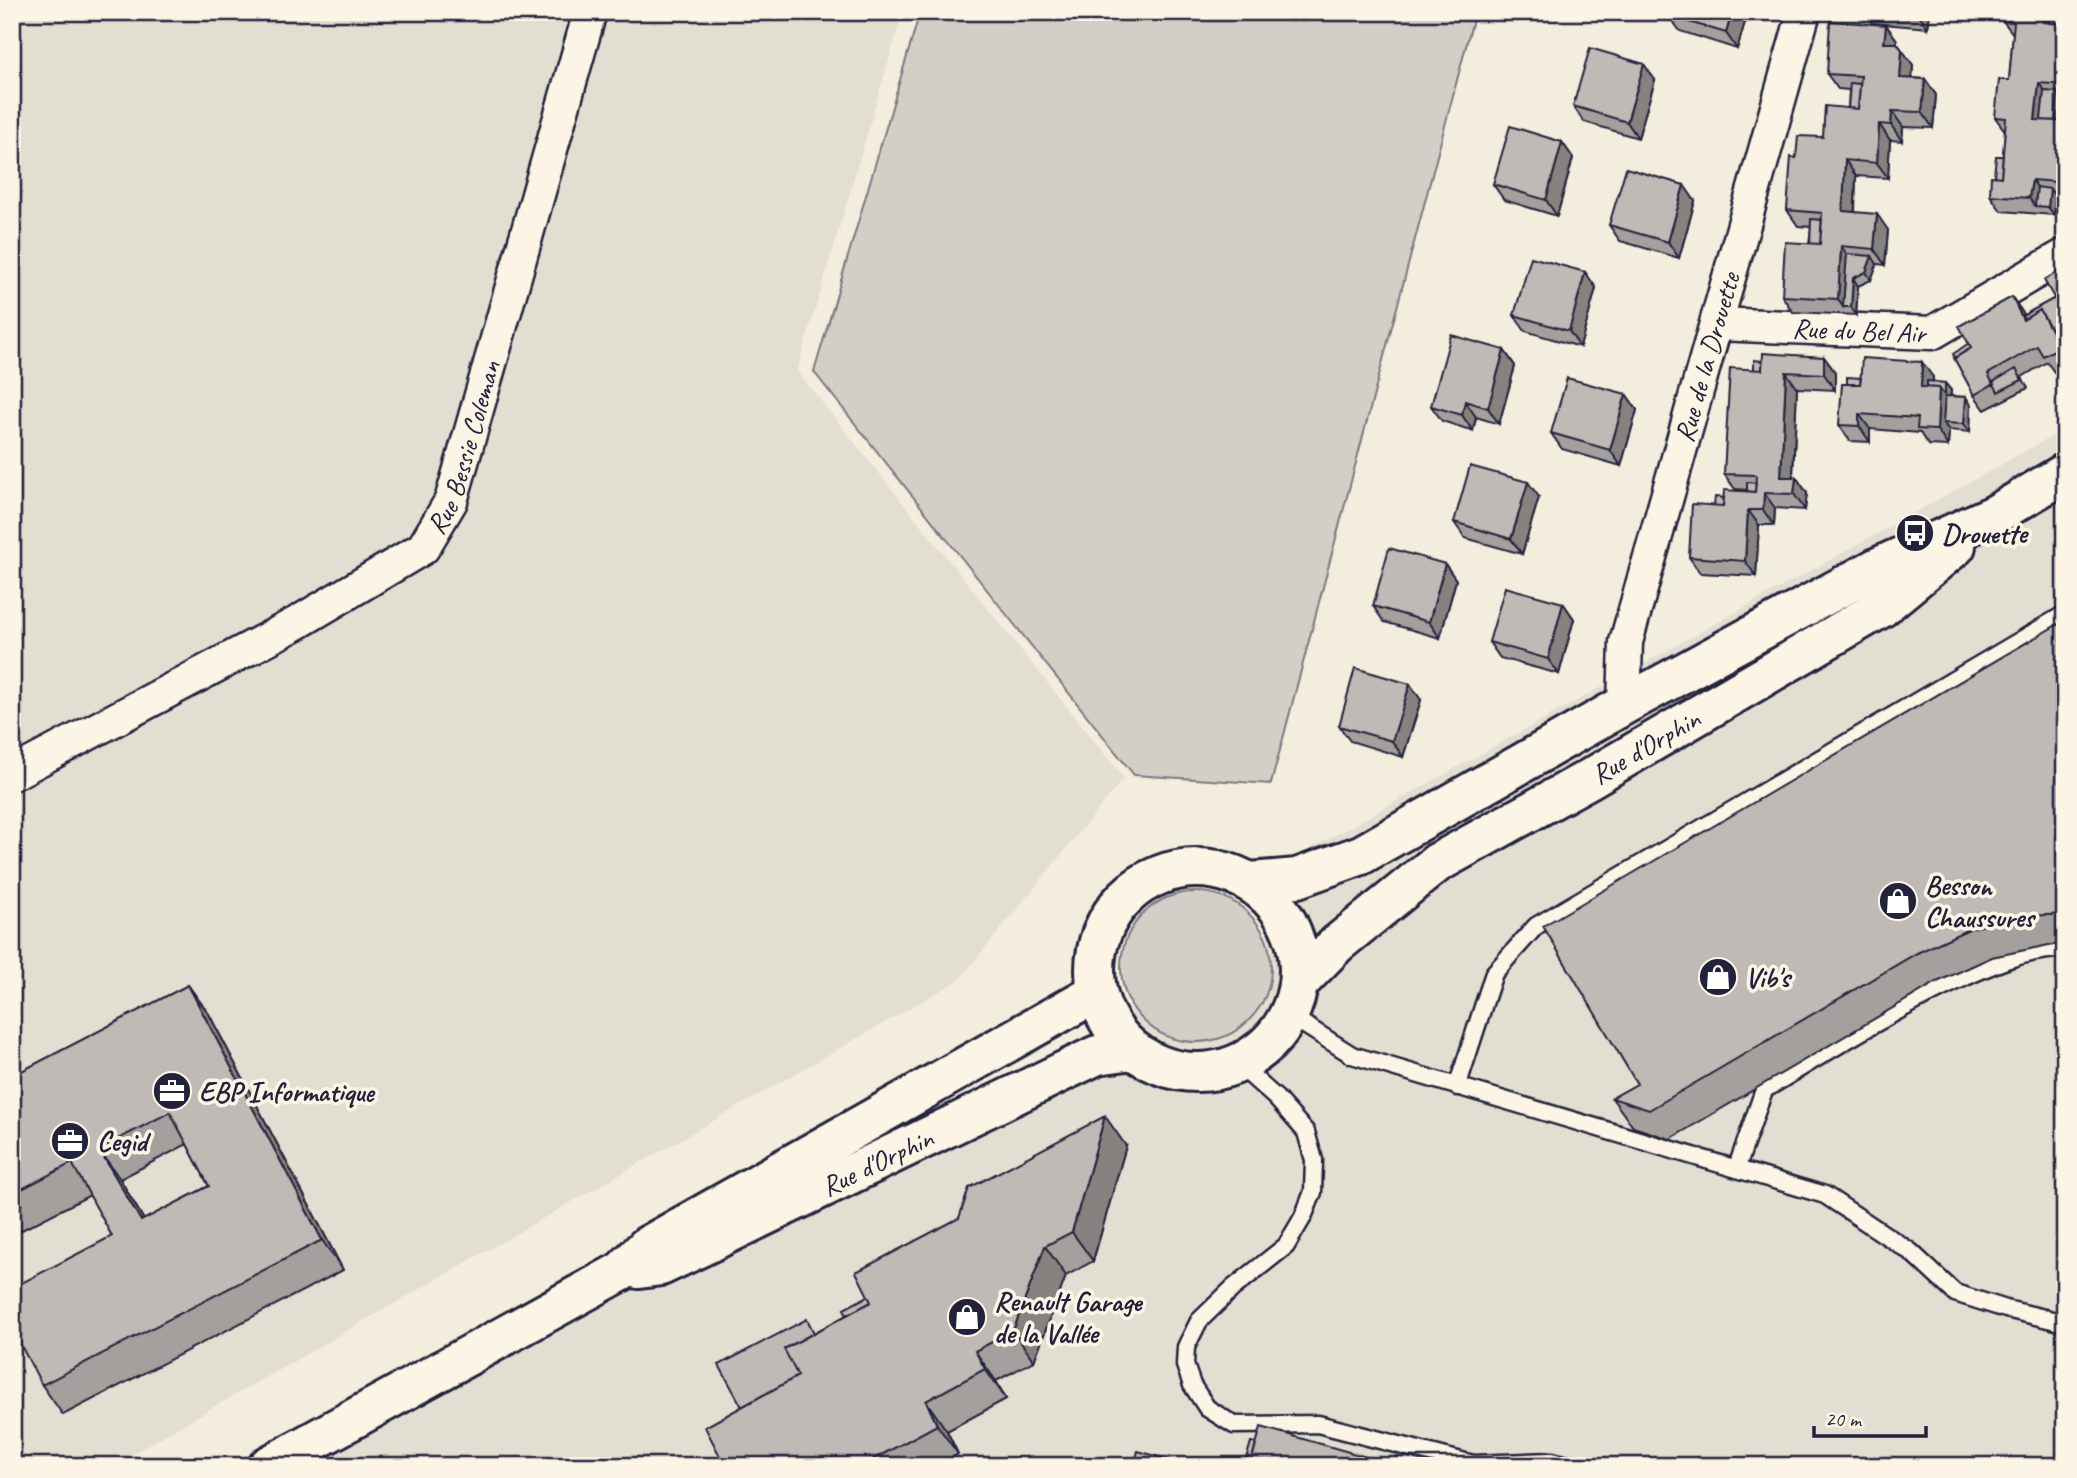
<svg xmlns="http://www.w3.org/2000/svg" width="2077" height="1478" font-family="Caveat,sans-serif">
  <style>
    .built { fill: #e3ded2 }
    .green { fill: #d4cfc6; stroke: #7b7880; stroke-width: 2 }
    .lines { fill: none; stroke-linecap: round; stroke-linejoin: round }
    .lane-casing { stroke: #22223b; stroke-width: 21 }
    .street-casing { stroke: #22223b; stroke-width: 37 }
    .secondary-casing { stroke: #22223b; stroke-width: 44 }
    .lane { stroke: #fcf5e5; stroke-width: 16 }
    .street { stroke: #fcf5e5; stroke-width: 32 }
    .secondary { stroke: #fcf5e5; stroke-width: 38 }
    .wall { fill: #a4a09d; stroke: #22223b; stroke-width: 2; fill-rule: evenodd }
    .shaded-wall { fill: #86827f; stroke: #22223b; stroke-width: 2 }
    .building { fill: #bfbab6; stroke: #22223b; stroke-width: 2; fill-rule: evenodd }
    .labels { text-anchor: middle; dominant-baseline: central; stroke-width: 7; stroke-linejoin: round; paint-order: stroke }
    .street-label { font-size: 28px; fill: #22223b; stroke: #fcf5e5 }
    .poi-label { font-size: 28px; font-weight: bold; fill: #22223b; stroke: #fcf5e5; text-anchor: start }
  </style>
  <rect width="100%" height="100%" fill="#f3edde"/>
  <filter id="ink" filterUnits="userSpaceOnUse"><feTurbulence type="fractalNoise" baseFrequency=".0143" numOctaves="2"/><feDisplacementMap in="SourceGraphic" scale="14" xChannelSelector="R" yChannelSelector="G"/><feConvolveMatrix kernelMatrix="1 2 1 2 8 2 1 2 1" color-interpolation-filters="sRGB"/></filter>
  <g filter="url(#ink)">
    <path class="built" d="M12,12H903L797,371L1124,778L959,980L111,1466H12Z
      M2065,429V1466H293L495,1365L1273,931L1287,862Z"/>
    <path class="green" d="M920,12H1475L1271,784L1134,775L814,372Z
      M1121 967a75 75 0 1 1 150 0a75 75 0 1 1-150 0Z"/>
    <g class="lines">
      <g class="lane-casing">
        <path id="lane" d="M1289,1015L1352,1055L1825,1195L1911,1252L1955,1293L2006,1309L2065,1323
          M1238,1064L1276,1098L1306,1132L1314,1160L1313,1192L1303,1217L1286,1246L1233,1288L1199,1321L1186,1347L1185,1365L1192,1385L1207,1408L1234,1425L1318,1424L1473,1464L1552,1461L1571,1466
          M1457,1087L1494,973L1536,926L2065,614
          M1737,1167L1764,1090C1827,1052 1890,1012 1957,981C1991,965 2026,949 2065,949"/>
      </g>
      <g class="street-casing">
        <g id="street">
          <path id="s1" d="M1717,324L1932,333L2065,255"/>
          <path id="s2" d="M1624,705L1626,642L1804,12"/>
          <path id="s3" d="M12,774L297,623L423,548L451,501L590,12"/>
        </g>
      </g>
      <g class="secondary-casing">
        <g id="secondary">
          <circle cx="1197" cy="970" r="102"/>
          <path d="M1250,882L1297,878L1361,855L1624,705L1878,567L1996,514L2065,473"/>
          <path id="s4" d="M1299,983L1337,944L1437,863L1589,779L1881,608L1956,546"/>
          <path id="s5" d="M639,1269L661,1266L1097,1055L1133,1050"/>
          <path d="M268,1466L622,1271L647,1246L1097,992"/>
        </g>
      </g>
      <use href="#lane" class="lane"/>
      <use href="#street" class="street"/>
      <use href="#secondary" class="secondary"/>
    </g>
    <path class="wall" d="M1748,12L1737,49L1680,31L1669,16Z
      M1867,12H1930L1928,28L1872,23L1867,15Z
      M2065,12V100L2062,121L2065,126V197H2056L2054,215L2001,211L1990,195L1994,176L2003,156L2005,131L1995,117L2009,80L2013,34L2003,21Z
      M1886,25L1897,40V43L1913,65L1912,78L1925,79L1936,95L1933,128L1903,127L1902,141L1890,140L1888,178L1856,176L1855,212L1888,230L1885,265L1877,264L1871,280L1858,286L1856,315L1793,312L1782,296L1809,244L1811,227L1798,226L1787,210L1796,158L1823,137L1848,108L1849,90L1838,89L1827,74Z
      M1655,80L1638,138L1584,122L1573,106Z
      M1562,142L1573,158L1557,216L1504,200L1493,184Z
      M1695,201L1679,258L1620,241L1609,225Z
      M2065,268V367L2054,372L2047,362L2022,377L2028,388L2004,400L1985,410L1974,395L2024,315L2055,298Z
      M1585,272L1596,288L1580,347L1525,331L1514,315Z
      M1504,350L1515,366L1499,424L1476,417L1473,431L1442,421L1431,406Z
      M1824,357L1835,372V390L1797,388L1793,477H1796L1807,493L1805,510L1775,508L1774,525H1759L1756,576L1700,573L1689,557L1714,506L1724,498L1747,491V490L1735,489L1724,474L1754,370L1762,361Z
      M1933,377V381L1951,390V396L1966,397L1971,405L1970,432L1949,430L1948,446L1928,445L1920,433L1870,429V442L1850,441L1839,425L1861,378Z
      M1626,394L1637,410L1621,466L1562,449L1551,433Z
      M1539,497L1522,554L1465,538L1454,522Z
      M1445,564L1456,580L1440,638L1384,622L1373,606Z
      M1563,603L1574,619L1559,674L1500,658L1489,642Z
      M2065,620V945H2049L1992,957L1937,982L1670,1139L1633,1127L1612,1098L1637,1084Z
      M1421,700L1403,757L1350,741L1339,726Z
      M188,985L209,1014L343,1270L63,1415L42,1385L112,1236L90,1195L12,1235V1076ZM187,1144L209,1186L144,1220L120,1179Z
      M1126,1146L1093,1261L1066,1276L1034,1361L996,1381L1006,1399L947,1431L958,1454L937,1466H725L742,1407L816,1332L847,1315L868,1296Z"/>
    <path class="shaded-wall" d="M1732,12H1748L1737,49L1726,33Z
      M1917,12H1930L1928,28Z
      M2044,12H2051L2055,30L2043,22Z
      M1886,25L1897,40L1895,58L1884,43Z
      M1902,50L1913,65L1911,93L1900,78Z
      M1644,64L1655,80L1638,138L1627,122Z
      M1925,79L1936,95L1933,128L1922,112Z
      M2039,83L2050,98L2047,128L2035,120Z
      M2058,92L2064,100L2062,121L2065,126V193L2057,182L2055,129Z
      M1892,111L1903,127L1902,141L1891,125Z
      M1879,124L1890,140L1888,178L1877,163Z
      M1562,142L1573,158L1557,216L1546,200Z
      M1845,160L1856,176L1854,227L1843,211Z
      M2032,180L2043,195L2035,206L2029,198Z
      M1684,185L1695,201L1679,258L1668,242Z
      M2050,189L2056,197L2054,215L2048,207Z
      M1877,214L1888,230L1885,265L1874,249Z
      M1841,246L1852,262L1843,307L1838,299Z
      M1872,256L1877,264L1871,280L1866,272Z
      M1585,272L1596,288L1580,347L1569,331Z
      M1853,278L1858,286L1856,315L1851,307Z
      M2012,297L2023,313L2030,327L2023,320Z
      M1504,350L1515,366L1499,424L1488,408Z
      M1824,357L1835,372V390L1824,374Z
      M1922,362L1933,377L1932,395L1921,387Z
      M1786,372L1797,388L1792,493L1781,477Z
      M1945,383L1951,390L1950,404L1943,423L1949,430L1948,446L1937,430L1939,388Z
      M1626,394L1637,410L1621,466L1610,450Z
      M1966,397L1971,405L1970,432L1964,424Z
      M1465,401L1476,417L1473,431L1462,415Z
      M1859,414L1870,429V442L1859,426Z
      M1796,477L1807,493L1805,510L1794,494Z
      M1528,482L1539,497L1522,554L1511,539Z
      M1764,493L1775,508L1774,525L1763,510Z
      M1748,510L1759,525L1756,576L1745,561Z
      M1445,564L1456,580L1440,638L1429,622Z
      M1563,603L1574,619L1559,674L1548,659Z
      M1410,684L1421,700L1403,757L1392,741Z
      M188,985L209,1014L343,1270L322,1240Z
      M1105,1116L1126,1146L1093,1261L1072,1232Z
      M99,1149L120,1179L162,1251L141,1221Z
      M1045,1246L1066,1276L1034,1361L1013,1331Z
      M975,1351L996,1381L1006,1399L985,1369Z
      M926,1401L947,1431L958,1454L937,1425Z"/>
    <path class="building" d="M1670,12H1732L1726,33L1669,16Z
      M1867,12H1879L1882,15H1867Z
      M2004,12H2044L2043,22L2065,24V85L2039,83L2035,120L2062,121L2057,182L2032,180L2029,198L1990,195L1991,176L2001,177L2006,118L1995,117L1999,80H2009L2014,22L2003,21Z
      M2050,12H2065L2063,24L2049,23Z
      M1830,21L1886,25L1884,43H1897L1902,50L1900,78L1925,79L1922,112L1892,111L1891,125L1879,124L1877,163L1845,160L1843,211L1877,214L1874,249L1841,246L1838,299L1782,296L1785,242L1820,244L1822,213L1787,210L1791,157L1796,158L1798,136L1823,137L1825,106L1858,109L1861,76L1827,74Z
      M1590,48L1644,64L1627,122L1573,106Z
      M1850,83L1860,84L1858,109L1848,108Z
      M2044,91L2058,92L2055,121L2041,120Z
      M1510,126L1562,142L1546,200L1493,184Z
      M1996,156H2003L2001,177L1994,176Z
      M1626,168L1684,185L1668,242L1609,225Z
      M2037,187L2050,189L2048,207L2035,206Z
      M1811,219L1822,220L1820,244H1810Z
      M1847,254L1872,256L1866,272L1853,278L1851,307H1843Z
      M1531,257L1585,272L1569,331L1514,315Z
      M2065,268V317L2044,280Z
      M2012,297L2023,320L2040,310L2060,347L2043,356L2037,346L1988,374L1993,384L1974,395L1954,358L1971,348L1959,326Z
      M2055,298L2065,317V353L2040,310L2024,319L2022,316Z
      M1451,335L1504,350L1488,408L1465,401L1462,415L1431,406Z
      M1969,343L1971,348L1955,358L1953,354Z
      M1763,353L1824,357V374L1786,372L1781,477H1796L1794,494L1764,493L1763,510H1748L1745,561L1689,557L1692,504L1723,506L1724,490L1755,492L1756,475L1724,474L1730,368L1762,370Z
      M1862,358L1922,362L1921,387L1939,388L1937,430L1917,429L1918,418L1859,414V426L1839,425L1842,384H1860Z
      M1754,360L1762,361V370H1754Z
      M2016,369L2022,380L1998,392L1993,382Z
      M1847,377L1861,378L1860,384H1847Z
      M1567,378L1626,394L1610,450L1551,433Z
      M1927,381L1945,383V396L1939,388L1927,387Z
      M1945,396L1966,397L1964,424L1943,423Z
      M1470,466L1528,482L1511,539L1454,522Z
      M1747,482L1756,483L1755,492L1747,491Z
      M1715,497L1724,498L1723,506H1714Z
      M1389,548L1445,564L1429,622L1373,606Z
      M1505,587L1563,603L1548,659L1489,642Z
      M2065,620V914L2028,916L1971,928L1917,953L1649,1110L1612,1098L1637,1084L1543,926Z
      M1355,668L1410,684L1392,741L1339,726Z
      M188,985L322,1240L42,1385L12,1329V1288L112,1236L72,1163L12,1194V1076ZM170,1112L209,1186L141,1221L99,1149Z
      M1105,1116L1072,1232L1045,1246L1013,1331L975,1351L985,1369L926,1401L937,1425L861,1466H846L844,1462L837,1466H725L705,1427L798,1376L784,1349L871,1302L856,1272L959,1218L969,1188Z
      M868,1296L871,1302L847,1315L844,1309Z
      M807,1319L814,1333L784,1349L798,1376L742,1407L719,1365Z
      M1261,1427L1398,1466H1250Z
      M1251,1442L1256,1443L1250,1466H1244Z
      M1138,1451L1192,1466H1134Z"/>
  </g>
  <defs>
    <g id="bus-disc" transform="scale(2.0125)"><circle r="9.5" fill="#22223b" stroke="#fcf5e5"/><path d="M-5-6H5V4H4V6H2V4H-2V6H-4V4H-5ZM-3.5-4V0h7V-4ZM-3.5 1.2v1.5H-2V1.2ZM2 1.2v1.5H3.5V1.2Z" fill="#fff"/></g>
    <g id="shop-disc" transform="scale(2.0125)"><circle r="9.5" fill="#22223b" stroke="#fcf5e5"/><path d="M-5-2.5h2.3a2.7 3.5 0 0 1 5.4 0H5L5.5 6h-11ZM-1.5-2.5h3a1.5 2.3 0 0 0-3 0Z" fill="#fff"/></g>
    <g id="office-disc" transform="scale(2.0125)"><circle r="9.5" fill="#22223b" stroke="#fcf5e5"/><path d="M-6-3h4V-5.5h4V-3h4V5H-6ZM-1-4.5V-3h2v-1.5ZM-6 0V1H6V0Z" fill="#fff"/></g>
  </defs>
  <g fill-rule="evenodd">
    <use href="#bus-disc" x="1915" y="533"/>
    <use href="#shop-disc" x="1898" y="901"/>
    <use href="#shop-disc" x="1718" y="977"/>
    <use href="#office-disc" x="172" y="1091"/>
    <use href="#office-disc" x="70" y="1141"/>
    <use href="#shop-disc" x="967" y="1317"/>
  </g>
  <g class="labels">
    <g class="street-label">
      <text stroke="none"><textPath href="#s1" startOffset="142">Rue du Bel Air</textPath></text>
      <text stroke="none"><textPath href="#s2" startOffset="359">Rue de la Drouette</textPath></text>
      <text stroke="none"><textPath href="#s3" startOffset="579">Rue Bessie Coleman</textPath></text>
      <text stroke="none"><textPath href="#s4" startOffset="422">Rue d'Orphin</textPath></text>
      <text stroke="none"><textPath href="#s5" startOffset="262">Rue d'Orphin</textPath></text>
    </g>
    <g class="poi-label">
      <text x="1942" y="533">Drouette</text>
      <text x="1925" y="885">Besson<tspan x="1925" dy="32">Chaussures</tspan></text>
      <text x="1745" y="977">Vib's</text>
      <text x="199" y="1091">EBP Informatique</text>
      <text x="97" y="1141">Cegid</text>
      <text x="994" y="1301">Renault Garage<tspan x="994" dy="32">de la Vallée</tspan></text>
    </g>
  </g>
  <rect width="2077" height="1478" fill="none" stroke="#fcf5e5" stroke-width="42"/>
  <rect x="21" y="21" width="2035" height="1436" fill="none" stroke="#22223b" stroke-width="2.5" filter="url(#ink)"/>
  <path d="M1814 1426v10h112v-10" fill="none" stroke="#22223b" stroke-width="3.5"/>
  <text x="1825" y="1426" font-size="21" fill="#22223b" stroke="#fcf5e5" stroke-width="5" paint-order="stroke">20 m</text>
</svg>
